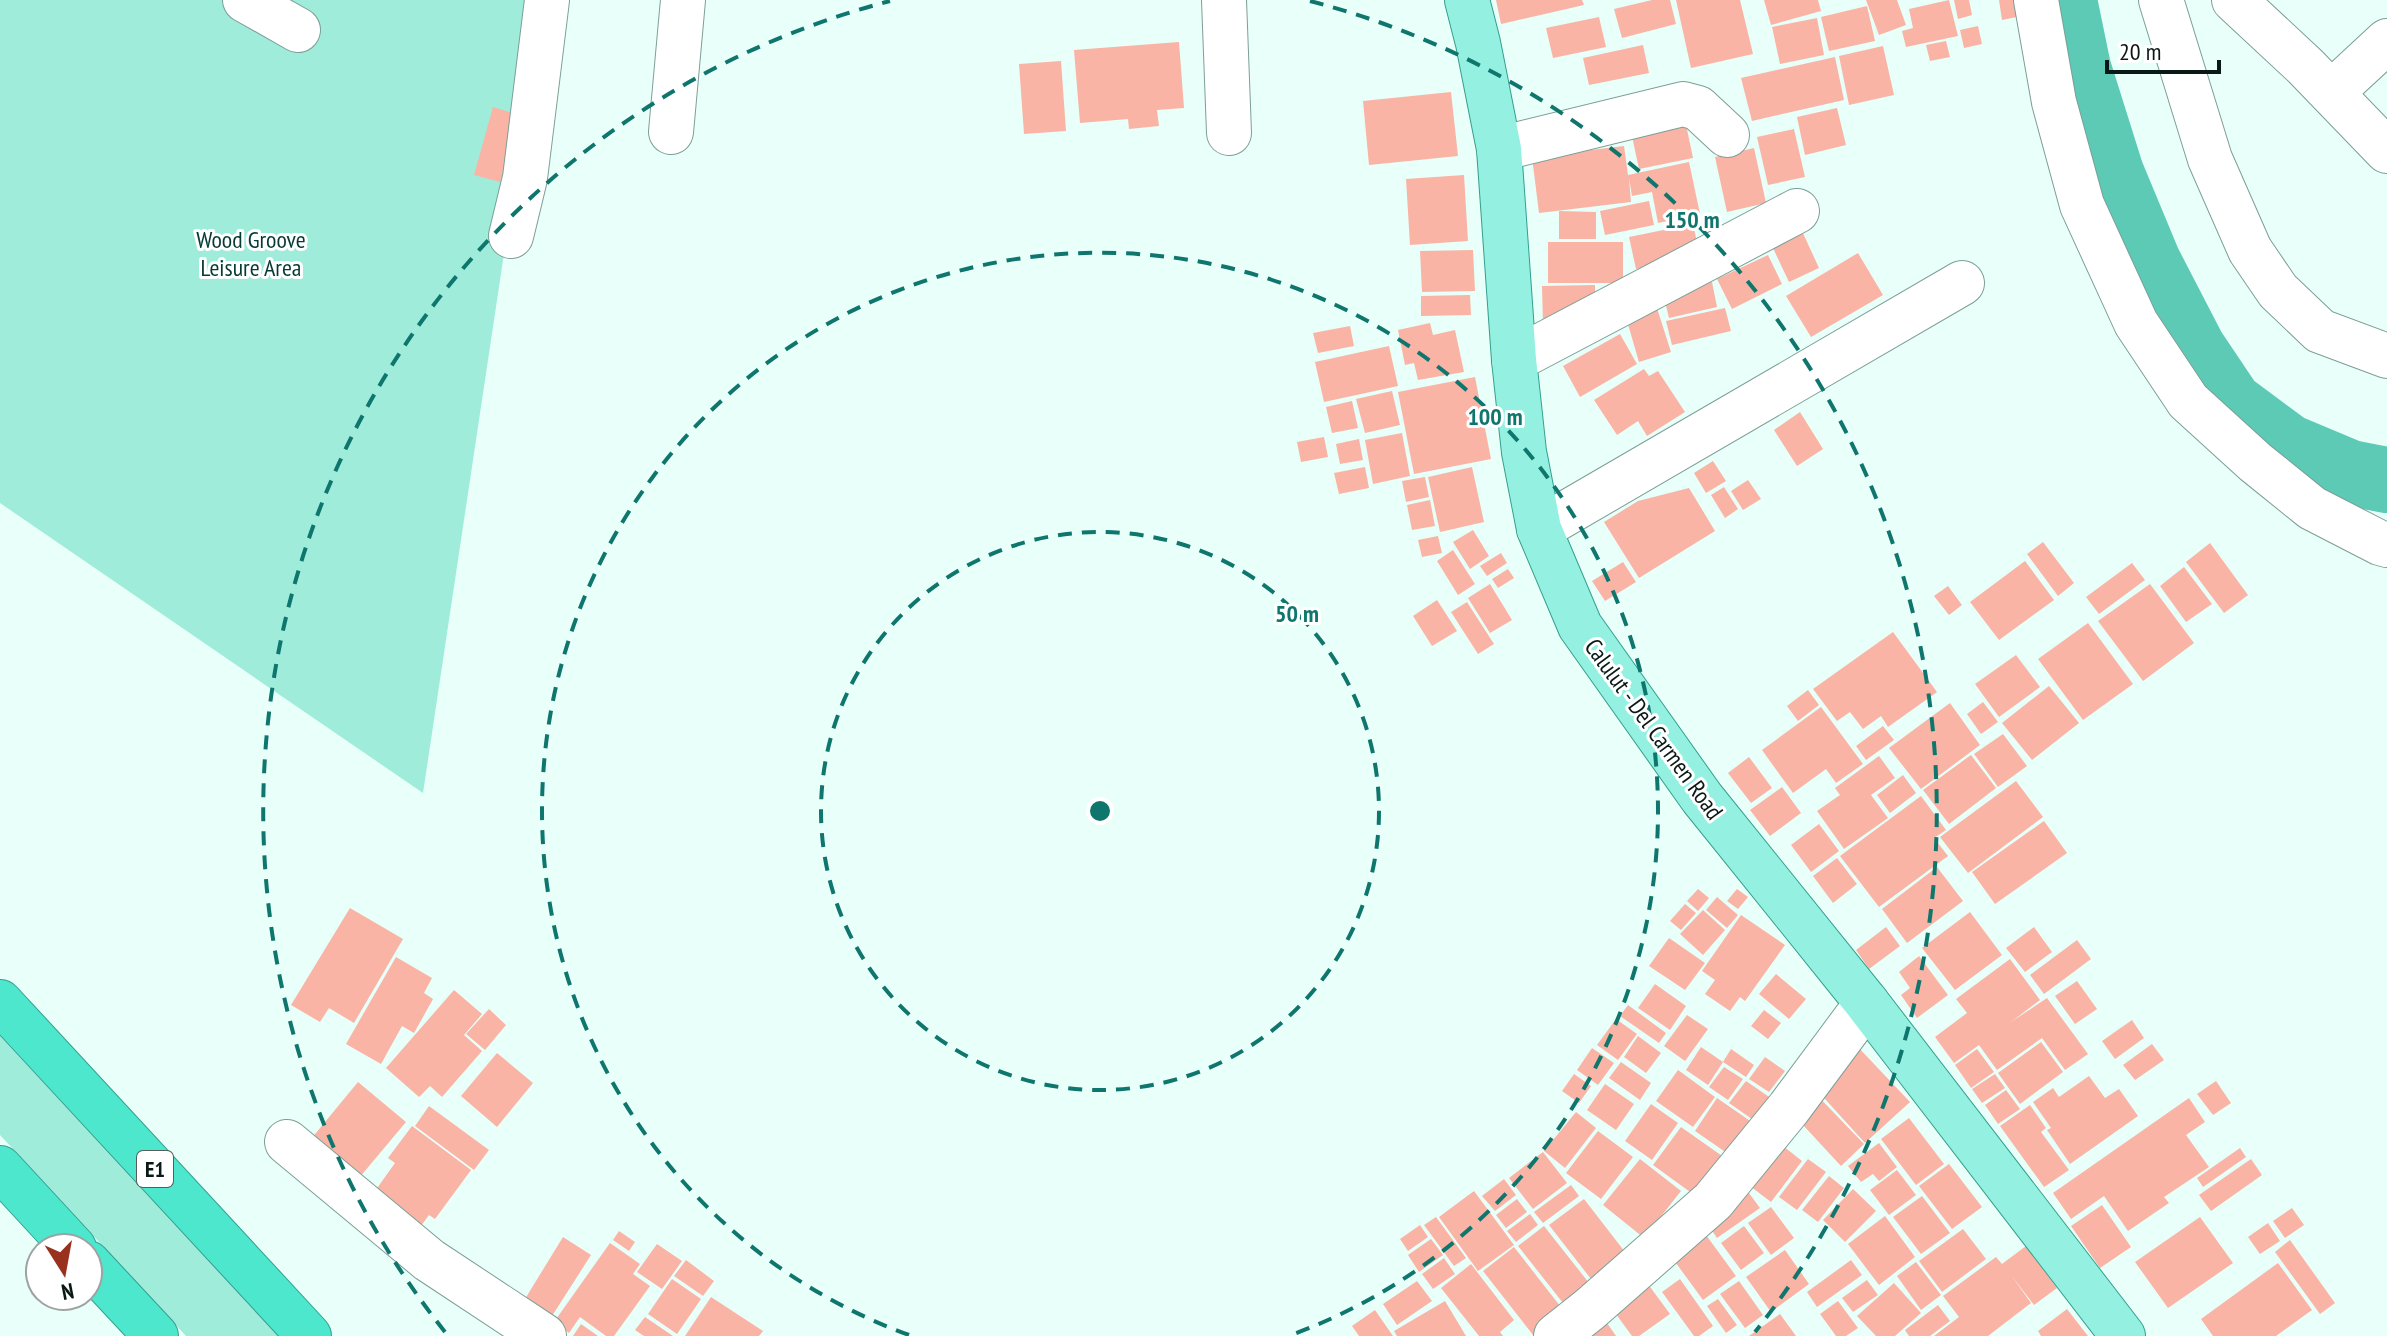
<svg xmlns="http://www.w3.org/2000/svg" width="2387" height="1336" font-family="'PT Sans Narrow',sans-serif">
  <style>
    .green { fill: #9fecdb }
    .lines { fill: none; stroke-linecap: round; stroke-linejoin: round }
    .river { stroke: #5dcab6; stroke-width: 66 }
    .building { fill: #f9b4a5 }
    .minor-casing { stroke: #7c9f97; stroke-width: 46 }
    .major-casing { stroke: #359f8d; stroke-width: 46 }
    .highway-casing { stroke: #359f8d; stroke-width: 46 }
    .minor { stroke: #fff; stroke-width: 44 }
    .major { stroke: #94f1e1; stroke-width: 44 }
    .highway { stroke: #4ce7cd; stroke-width: 44 }
    .ring { fill: none; stroke: #0f766e; stroke-width: 4; stroke-dasharray: 14 10 }
    .labels { text-anchor: middle; dominant-baseline: central; stroke-width: 6; stroke-linejoin: round; paint-order: stroke }
    .shield { fill: #fff; stroke: #545e5c; stroke-width: 2 }
    .shield-label { font-size: 22px; font-weight: bold; fill: #0b1916 }
    .park-label { font-size: 24px; fill: #063b33; stroke: #fff }
    .street-label { font-size: 24px; fill: #0b1916; stroke: #fff }
    .centre { fill: #0f766e; stroke: #fff; stroke-width: 4 }
    .ring-label { font-size: 24px; text-anchor: middle; font-weight: bold; fill: #0f766e; stroke: #fff; stroke-width: 6; stroke-linejoin: round; paint-order: stroke }
  </style>
  <rect width="100%" height="100%" fill="#e9fff9"/>
  <path class="green" d="M0,0H535L523,127L423,793L0,503Z
    M0,1025L296,1336H186L0,1135Z"/>
  <g class="lines">
    <path class="river" d="M2064,0L2078,68L2111,173L2148,262L2193,349L2230,404L2288,447L2350,473L2387,480"/>
  </g>
  <path class="building" d="M1496,0H1582L1584,5L1501,24Z
    M1652,0H1670L1676,24L1622,38L1614,9Z
    M1676,0H1740L1753,54L1691,68Z
    M1764,0H1818L1821,11L1771,25Z
    M1866,0H1897L1906,25L1879,35Z
    M1949,0L1958,36L1906,47L1902,31L1913,28L1909,9Z
    M1954,0H1969L1972,15L1958,19Z
    M1999,0H2019L2022,16L2002,20Z
    M1867,6L1875,41L1829,51L1821,17Z
    M1599,17L1606,47L1553,58L1546,28Z
    M1817,18L1824,55L1780,64L1772,27Z
    M1978,26L1982,44L1964,48L1960,30Z
    M1946,41L1950,57L1930,61L1926,45Z
    M1179,42L1184,108L1157,110L1159,126L1129,129L1128,119L1080,123L1074,50Z
    M1643,45L1649,73L1589,85L1583,58Z
    M1883,46L1894,95L1849,105L1839,56Z
    M1835,57L1844,100L1752,121L1741,78Z
    M1061,61L1066,131L1024,134L1019,64Z
    M1451,92L1458,156L1369,165L1363,101Z
    M493,107L519,115L500,182L474,175Z
    M1837,108L1846,145L1805,155L1797,117Z
    M1684,115L1693,158L1639,169L1630,127Z
    M1794,129L1805,177L1768,185L1757,137Z
    M1624,146L1628,175L1689,162L1700,214L1658,223L1652,192L1632,196L1629,178L1631,202L1539,213L1532,157Z
    M1754,148L1766,203L1727,212L1715,157Z
    M1464,175L1468,241L1410,245L1406,179Z
    M1649,201L1654,225L1605,235L1600,211Z
    M1559,211L1596,212V239H1559Z
    M1693,224L1700,256L1636,269L1629,237Z
    M1802,231L1819,268L1789,282L1772,246Z
    M1548,242H1623V283H1548Z
    M1473,250L1475,291L1422,292L1420,251Z
    M1858,253L1883,295L1811,337L1786,296Z
    M1768,255L1782,284L1732,309L1717,279Z
    M1712,282L1717,307L1669,318L1663,293Z
    M1595,285V303L1543,325L1542,286Z
    M1470,295L1471,315L1421,316V296Z
    M1656,305L1671,352L1639,362L1625,314Z
    M1725,308L1731,331L1672,345L1666,321Z
    M1430,323L1433,335L1455,330L1464,372L1418,380L1414,363L1405,365L1398,330Z
    M1350,326L1354,346L1318,353L1313,333Z
    M1620,334L1637,364L1580,397L1563,366Z
    M1389,346L1398,386L1324,402L1315,362Z
    M1644,369L1649,376L1658,371L1685,412L1647,436L1638,421L1617,435L1594,400Z
    M1475,377L1491,459L1414,474L1398,392Z
    M1392,391L1400,425L1365,433L1356,399Z
    M1352,401L1358,428L1332,433L1326,407Z
    M1800,412L1823,449L1797,466L1774,430Z
    M1402,433L1410,476L1373,484L1365,440Z
    M1324,437L1328,457L1301,462L1297,442Z
    M1359,439L1363,460L1340,464L1336,444Z
    M1713,461L1726,481L1706,493L1694,473Z
    M1365,467L1369,488L1339,494L1334,473Z
    M1472,467L1484,522L1440,532L1428,477Z
    M1425,477L1429,497L1406,502L1402,481Z
    M1748,480L1761,499L1743,510L1731,491Z
    M1724,487L1738,509L1725,518L1711,495Z
    M1689,488L1715,531L1639,578L1604,522L1638,501Z
    M1430,500L1435,526L1412,530L1407,505Z
    M1473,530L1489,556L1470,569L1453,542Z
    M1438,536L1442,553L1422,557L1418,540Z
    M2043,542L2074,583L2058,596L2027,554Z
    M2210,543L2248,595L2224,613L2186,562Z
    M1453,550L1475,584L1458,595L1437,561Z
    M1501,553L1507,563L1487,576L1480,566Z
    M2025,561L2054,600L1999,640L1970,602Z
    M1623,562L1636,582L1605,601L1592,581Z
    M2132,563L2145,580L2099,614L2086,597Z
    M2184,567L2212,604L2186,622L2160,586Z
    M1508,569L1514,578L1498,588L1492,579Z
    M1490,584L1512,620L1490,633L1468,598Z
    M2150,584L2194,643L2143,681L2098,621Z
    M1948,586L1962,605L1949,615L1934,596Z
    M1437,600L1457,631L1432,646L1413,616Z
    M1467,602L1494,644L1478,654L1451,612Z
    M2088,623L2133,684L2083,720L2038,659Z
    M1893,632L1937,692L1888,727L1881,716L1863,729L1850,712L1837,721L1813,689Z
    M2016,655L2040,687L1999,717L1975,684Z
    M2049,686L2079,723L2032,760L2002,723Z
    M1808,690L1819,705L1798,721L1787,706Z
    M1983,702L1998,722L1981,734L1967,714Z
    M1950,703L1980,745L1921,789L1889,748Z
    M1821,707L1863,764L1836,783L1826,769L1793,793L1762,750Z
    M1883,726L1894,740L1866,760L1856,746Z
    M2003,734L2027,766L1998,787L1974,754Z
    M1971,755L1996,788L1949,824L1923,790Z
    M1879,756L1895,778L1871,795L1888,818L1844,849L1817,811L1840,795L1835,788Z
    M1749,757L1772,788L1751,803L1728,773Z
    M1903,775L1916,793L1890,813L1877,795Z
    M2016,781L2043,817L1968,873L1940,837Z
    M1782,787L1801,813L1770,836L1750,810Z
    M1921,796L1946,830L1934,838L1948,856L1879,907L1840,856Z
    M2044,821L2067,853L1995,904L1972,872Z
    M1819,824L1839,851L1811,872L1791,845Z
    M1837,858L1857,884L1833,903L1813,876Z
    M1937,867L1963,901L1907,943L1882,909Z
    M1698,889L1709,898L1698,911L1687,901Z
    M1737,889L1748,897L1738,909L1727,901Z
    M1717,897L1738,915L1727,928L1706,910Z
    M1685,904L1696,913L1681,930L1670,921Z
    M350,908L403,939L354,1023L329,1008L320,1022L291,1005Z
    M1703,910L1725,930L1703,955L1680,934Z
    M1970,912L2002,955L1955,990L1922,948Z
    M1741,915L1785,945L1745,1001L1740,997L1730,1011L1705,994L1715,980L1702,971Z
    M1886,927L1900,946L1869,969L1856,950Z
    M2034,927L2052,952L2025,972L2006,948Z
    M1669,938L1705,963L1685,990L1649,966Z
    M2077,940L2091,959L2044,994L2030,975Z
    M1919,956L1948,995L1917,1018L1901,995L1910,988L1899,972Z
    M396,957L432,978L424,993L433,999L414,1033L402,1026L381,1064L346,1044Z
    M2010,959L2040,1000L2011,1022L2047,998L2088,1054L2065,1070L2042,1038L1997,1070L1979,1045L1954,1063L1935,1037L1967,1013L1956,999Z
    M1776,974L1806,999L1789,1019L1759,994Z
    M2077,981L2097,1009L2075,1024L2055,996Z
    M1655,984L1686,1006L1670,1030L1638,1008Z
    M454,990L482,1014L464,1035L482,1051L442,1097L430,1086L419,1097L386,1068Z
    M1628,1005L1666,1033L1659,1043L1620,1016Z
    M489,1009L506,1025L485,1050L466,1034Z
    M1764,1010L1781,1023L1768,1039L1751,1026Z
    M1687,1015L1708,1029L1685,1061L1664,1046Z
    M1616,1019L1637,1034L1618,1060L1597,1045Z
    M2132,1020L2144,1038L2115,1059L2102,1041Z
    M1638,1036L1661,1053L1646,1073L1624,1057Z
    M2041,1042L2063,1072L2020,1104L1998,1073Z
    M2152,1044L2164,1060L2135,1080L2123,1065Z
    M1857,1046L1910,1102L1865,1143L1815,1088Z
    M1701,1047L1723,1062L1708,1085L1686,1070Z
    M1592,1048L1614,1063L1598,1085L1577,1070Z
    M1731,1049L1754,1065L1746,1077L1723,1062Z
    M1977,1049L1994,1072L1971,1088L1955,1065Z
    M497,1053L533,1083L497,1127L461,1096Z
    M1765,1057L1785,1071L1769,1092L1749,1079Z
    M1621,1062L1651,1083L1640,1100L1609,1078Z
    M1724,1067L1743,1079L1728,1100L1709,1087Z
    M1678,1070L1715,1097L1693,1127L1656,1101Z
    M1574,1074L1591,1086L1579,1103L1562,1091Z
    M1995,1074L2005,1088L1982,1103L1972,1089Z
    M2089,1076L2105,1098L2119,1089L2138,1116L2070,1164L2047,1130L2051,1128L2033,1102L2053,1088L2059,1097Z
    M1746,1081L1775,1101L1759,1124L1729,1103Z
    M2216,1081L2231,1103L2213,1115L2197,1094Z
    M358,1082L406,1122L359,1178L311,1139Z
    M1605,1084L1634,1104L1616,1130L1587,1110Z
    M1812,1090L1864,1144L1841,1166L1790,1111Z
    M2006,1090L2020,1109L1998,1124L1985,1105Z
    M1717,1098L1756,1125L1734,1158L1695,1131Z
    M2189,1098L2205,1122L2186,1135L2209,1167L2164,1197L2169,1203L2128,1231L2104,1196L2071,1219L2053,1193Z
    M1651,1104L1678,1123L1652,1160L1625,1141Z
    M2030,1105L2046,1128L2041,1132L2069,1170L2044,1187L2000,1126Z
    M429,1106L489,1150L474,1170L415,1126Z
    M1576,1112L1596,1128L1565,1168L1544,1151Z
    M1909,1118L1944,1164L1916,1185L1881,1139Z
    M412,1126L471,1170L435,1219L429,1215L412,1238L375,1191L395,1163L388,1158Z
    M1681,1127L1725,1158L1697,1197L1653,1165Z
    M1598,1131L1633,1157L1601,1199L1566,1173Z
    M1778,1142L1802,1161L1771,1202L1746,1183Z
    M1879,1143L1897,1167L1879,1181L1873,1174L1861,1182L1848,1166Z
    M2240,1148L2246,1157L2203,1187L2197,1178Z
    M1543,1152L1567,1183L1533,1209L1509,1178Z
    M1640,1159L1681,1191L1644,1238L1603,1205Z
    M1808,1159L1826,1172L1797,1210L1779,1197Z
    M2251,1159L2262,1175L2211,1211L2199,1195Z
    M1949,1164L1982,1207L1952,1229L1919,1186Z
    M1897,1170L1916,1195L1889,1215L1870,1190Z
    M1829,1176L1844,1188L1818,1222L1802,1210Z
    M1504,1179L1516,1195L1495,1211L1482,1196Z
    M1571,1185L1579,1196L1543,1223L1534,1212Z
    M1853,1189L1876,1211L1845,1242L1823,1220Z
    M1474,1191L1514,1245L1478,1271L1439,1217Z
    M1749,1193L1760,1208L1717,1238L1707,1223Z
    M1922,1196L1950,1233L1921,1254L1893,1217Z
    M1517,1199L1527,1212L1506,1228L1496,1215Z
    M1584,1199L1625,1252L1591,1279L1549,1225Z
    M2102,1205L2131,1247L2100,1268L2071,1226Z
    M1771,1207L1794,1238L1771,1255L1748,1223Z
    M2292,1208L2304,1225L2285,1238L2273,1221Z
    M1530,1214L1538,1225L1516,1242L1507,1231Z
    M1885,1216L1915,1257L1879,1285L1848,1244Z
    M1436,1217L1466,1258L1454,1266L1424,1225Z
    M2200,1217L2233,1263L2168,1308L2135,1262Z
    M2268,1223L2280,1241L2260,1254L2248,1237Z
    M1420,1225L1428,1237L1408,1251L1400,1239Z
    M1544,1226L1593,1288L1567,1308L1518,1246Z
    M1744,1226L1764,1253L1741,1270L1721,1243Z
    M1963,1229L1986,1259L1942,1292L1919,1261Z
    M619,1231L635,1242L629,1251L613,1240Z
    M1706,1235L1736,1276L1703,1300L1673,1259Z
    M563,1237L591,1255L552,1316L525,1299Z
    M1431,1239L1443,1255L1419,1272L1408,1255Z
    M2290,1240L2335,1303L2320,1314L2275,1252Z
    M610,1243L640,1264L633,1274L650,1286L614,1336H606L580,1317L569,1333L554,1322Z
    M657,1244L682,1261L662,1289L637,1272Z
    M2026,1246L2057,1288L2034,1305L2011,1275L2031,1303L1988,1336H1934L1959,1317L1943,1296L1996,1257L2002,1264Z
    M1514,1247L1564,1311L1533,1335L1483,1271Z
    M1785,1250L1809,1284L1771,1312L1746,1277Z
    M1444,1258L1455,1274L1433,1289L1422,1274Z
    M686,1260L714,1281L703,1296L674,1276Z
    M1851,1260L1862,1275L1817,1307L1807,1292Z
    M1916,1262L1941,1295L1921,1310L1897,1276Z
    M2278,1263L2312,1310L2276,1336H2213L2201,1319Z
    M1471,1264L1514,1320L1500,1332L1503,1336H1479L1441,1288Z
    M672,1279L701,1299L677,1334L648,1314Z
    M1680,1279L1713,1326L1699,1336H1694L1662,1292Z
    M1867,1280L1878,1295L1853,1312L1842,1298Z
    M1417,1281L1432,1301L1397,1325L1383,1304Z
    M1739,1281L1763,1315L1745,1328L1720,1294Z
    M1894,1283L1921,1313L1895,1336H1876L1857,1316Z
    M1648,1284L1670,1314L1639,1336H1632L1613,1310Z
    M711,1297L763,1331L759,1336H685Z
    M1718,1299L1737,1325L1726,1333L1707,1306Z
    M1445,1301L1466,1336H1397L1394,1331Z
    M1838,1301L1858,1328L1846,1336H1836L1820,1314Z
    M1938,1305L1950,1321L1930,1336H1909L1905,1330Z
    M2067,1309L2088,1336H2041L2038,1331Z
    M1375,1310L1393,1336H1359L1352,1326Z
    M1780,1314L1796,1336H1749Z
    M645,1317L673,1336H644L635,1330Z
    M1605,1320L1616,1336H1583Z
    M581,1324L598,1336H573Z"/>
  <g class="lines">
    <g class="minor-casing">
      <path id="minor" d="M245,0L298,30
        M1224,0L1229,133
        M2036,0L2054,102L2082,205L2136,323L2188,401L2255,462L2312,508L2380,543L2387,545
        M2161,0L2210,159L2250,250L2278,291L2320,331L2387,356
        M2234,0L2305,66L2387,151
        M2331,93L2387,41
        M671,132L683,0
        M1499,149L1683,104L1698,108L1727,135
        M511,236L525,178L547,0
        M1514,360L1797,211
        M1539,529L1962,283
        M287,1142L429,1260L544,1336
        M1556,1336L1590,1309L1713,1201L1789,1108L1867,1003"/>
    </g>
    <g class="major-casing">
      <path id="major" d="M1467,0L1478,43L1499,149L1514,360L1524,452L1539,529L1580,626L1702,798L1867,1003L2123,1336"/>
    </g>
    <g class="highway-casing">
      <path id="highway" d="M0,1002L309,1336
        M0,1168L74,1248
        M88,1263L156,1336"/>
    </g>
    <use href="#minor" class="minor"/>
    <use href="#major" class="major"/>
    <use href="#highway" class="highway"/>
  </g>
  <g class="ring">
    <circle cx="1100" cy="811" r="279"/>
    <path d="M909 1335A558 558 0 1 1 1291 1335"/>
    <path d="M445 1332A837 837 0 0 1 890 1M1310 1A837 837 0 0 1 1755 1332"/>
  </g>
  <g class="labels">
    <rect class="shield" x="137" y="1151" width="36" height="36" rx="6"/>
    <g class="shield-label">
      <text x="155" y="1169">E1</text>
    </g>
    <g class="park-label">
      <text x="251" y="239">Wood Groove<tspan x="251" dy="28">Leisure Area</tspan></text>
    </g>
    <g class="street-label">
      <text transform="translate(1654 729) rotate(54)">Calulut - Del Carmen Road</text>
    </g>
  </g>
  <circle cx="1100" cy="811" r="12" class="centre"/>
  <g class="ring-label">
    <text x="1692" y="228">150 m</text>
    <text x="1495" y="425">100 m</text>
    <text x="1297" y="622">50 m</text>
  </g>
  <g transform="translate(64 1272) rotate(169)"><circle r="38" fill="#ffffff" stroke="#9da3a2" stroke-width="2"/>
  <path d="M0-6L14 30L0 20L-14 30Z" fill="#9a311f"/>
  <text y="-12" font-size="22" font-weight="bold" text-anchor="middle" fill="#0b1916">N</text>
  </g>
  <path d="M2107 60v12h112v-12" fill="none" stroke="#0b1916" stroke-width="4"/>
  <text x="2119" y="60" font-size="24" fill="#0b1916" stroke="#ffffff" stroke-width="6" paint-order="stroke">20 m</text>
</svg>
